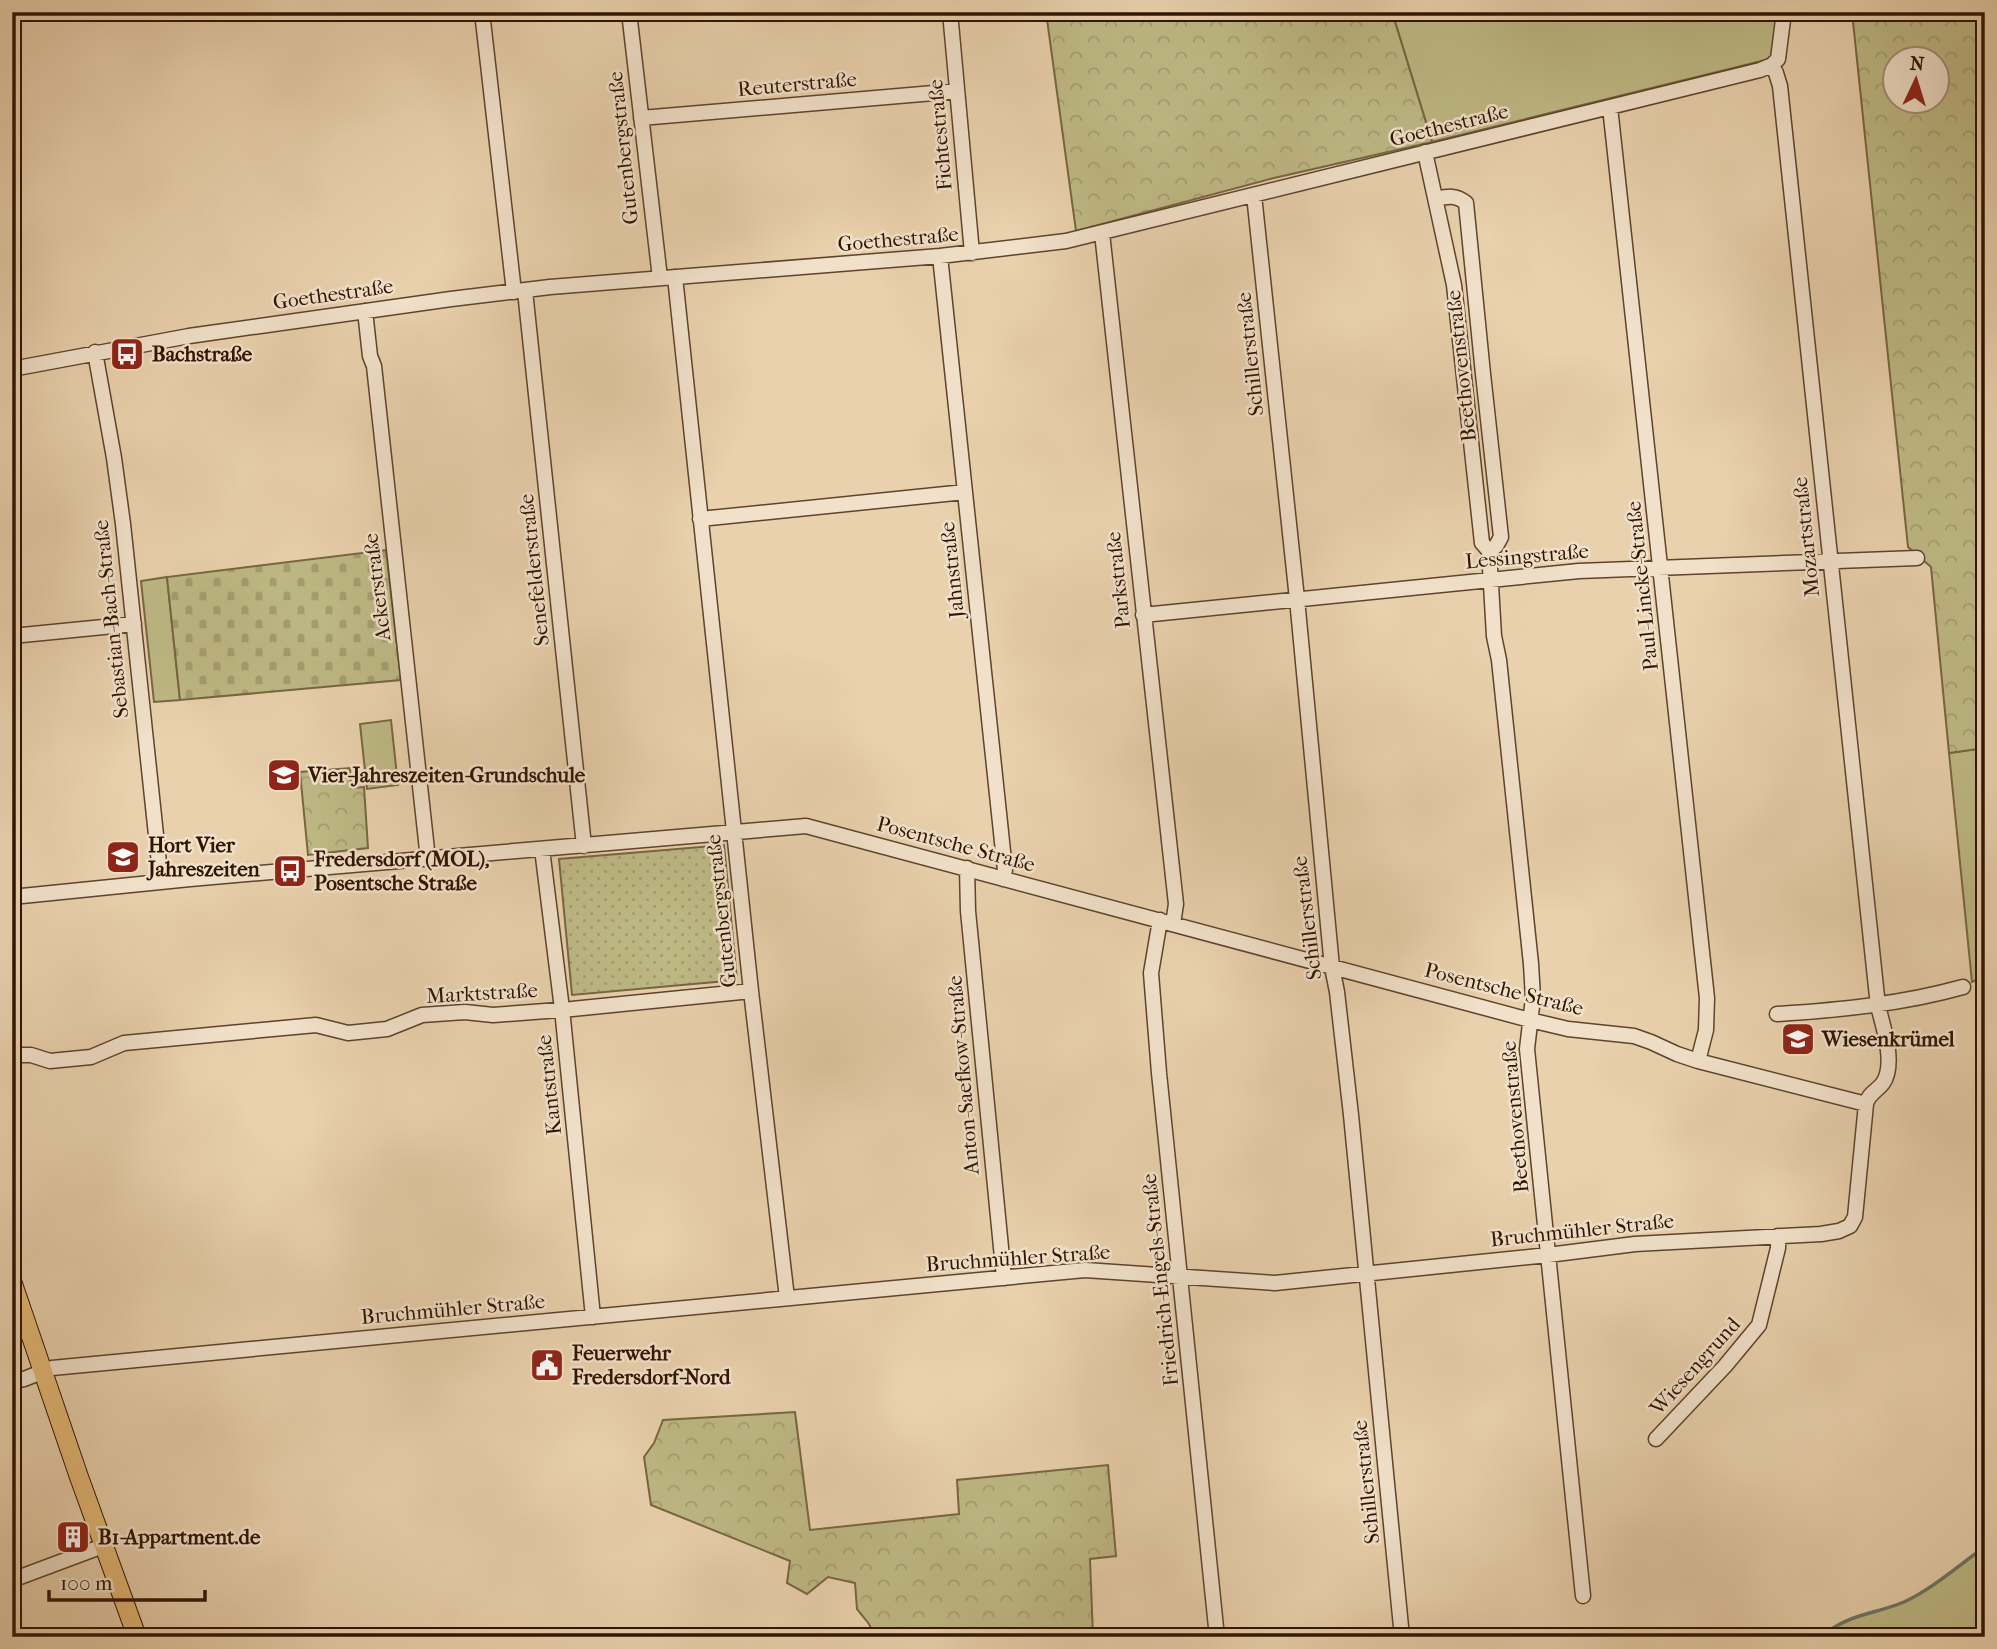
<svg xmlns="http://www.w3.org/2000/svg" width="1997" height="1649" font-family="'IM FELL French Canon',serif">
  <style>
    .grass { fill: #beb985; stroke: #786642; stroke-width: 2 }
    .forest { fill: url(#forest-crowns); stroke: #786642; stroke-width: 2; fill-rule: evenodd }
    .cemetery { fill: url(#cemetery-stones); stroke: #786642; stroke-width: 2 }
    .park { fill: url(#park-dots); stroke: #786642; stroke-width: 2 }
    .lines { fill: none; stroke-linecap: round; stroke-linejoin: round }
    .stream { stroke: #6e7665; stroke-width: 3.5 }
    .minor-casing { stroke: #5f432b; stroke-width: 17 }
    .major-casing { stroke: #311400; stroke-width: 20 }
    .minor { stroke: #f1e1ca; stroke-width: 14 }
    .major { stroke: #e4b876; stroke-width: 18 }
    .labels { text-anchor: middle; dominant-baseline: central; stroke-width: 5; stroke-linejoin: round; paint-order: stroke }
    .street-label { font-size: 21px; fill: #311400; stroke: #f1e1ca }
    .poi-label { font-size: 21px; font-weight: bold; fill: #311400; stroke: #f1e1ca; text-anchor: start }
  </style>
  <defs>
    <pattern id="forest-crowns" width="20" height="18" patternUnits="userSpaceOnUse" patternTransform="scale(1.75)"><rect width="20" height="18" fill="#beb985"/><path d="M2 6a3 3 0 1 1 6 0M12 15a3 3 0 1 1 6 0" fill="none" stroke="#a49e71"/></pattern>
    <pattern id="cemetery-stones" width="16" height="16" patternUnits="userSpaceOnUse" patternTransform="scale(1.75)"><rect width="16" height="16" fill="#beb985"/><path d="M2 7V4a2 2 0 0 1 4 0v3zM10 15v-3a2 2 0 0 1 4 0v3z" fill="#a49e71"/></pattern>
    <pattern id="park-dots" width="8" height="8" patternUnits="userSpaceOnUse" patternTransform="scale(1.75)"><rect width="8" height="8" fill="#beb985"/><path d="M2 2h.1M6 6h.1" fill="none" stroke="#a49e71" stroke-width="1.8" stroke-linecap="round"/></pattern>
  </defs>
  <rect width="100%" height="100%" fill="#e9d1ad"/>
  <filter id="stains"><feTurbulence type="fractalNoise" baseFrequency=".00286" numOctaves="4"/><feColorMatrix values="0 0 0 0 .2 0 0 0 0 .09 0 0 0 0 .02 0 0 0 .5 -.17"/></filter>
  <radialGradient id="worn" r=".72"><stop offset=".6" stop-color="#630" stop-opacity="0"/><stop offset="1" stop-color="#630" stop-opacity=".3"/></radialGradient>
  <path class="grass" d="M1392,12H1777L1774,58L1432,142Z
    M167,577L180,700L154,702L141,581Z
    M391,720L398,785L367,789L360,724Z
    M1985,748V976L1972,982L1949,753Z
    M1985,1547V1637H1821C1849,1613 1873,1615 1904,1602C1932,1589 1960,1564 1985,1547Z"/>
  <path class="forest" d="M1046,12H1392L1432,142L1274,178L1076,231Z
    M1852,12H1985V748L1949,753L1931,567L1908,547ZM1896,60H1938V102H1896Z
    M350,768L351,788L364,787L368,848L308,855L300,772Z
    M795,1412L810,1530L959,1514L957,1480L1108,1465L1116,1556L1090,1559L1093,1637H875L869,1624L857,1609L855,1583L828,1577L807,1594L787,1583L790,1561L651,1505L644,1457L654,1443L663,1420Z"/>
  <path class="cemetery" d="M386,550L401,680L180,700L167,577Z"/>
  <path class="park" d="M724,845L737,980L572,995L559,859Z"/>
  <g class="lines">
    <path class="stream" d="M1821,1637C1849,1613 1873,1615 1904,1602C1931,1590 1960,1564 1985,1547"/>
    <g class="minor-casing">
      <path id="minor" d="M482,12L514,292
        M629,12L660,278
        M950,12L972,253
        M1610,107L1707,998L1706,1030L1698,1061
        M641,118L957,91
        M1425,152L1454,285L1482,543L1489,551L1494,636L1499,660L1531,964L1533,998L1527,1049L1583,1596
        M1254,195L1297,599L1332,967L1337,992L1351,1115L1402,1637
        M1436,199C1449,196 1456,195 1466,203L1483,374L1501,537L1496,546L1489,551
        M1102,233L1176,904L1173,924
        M940,256L1005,870L1003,879
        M675,277L751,991L787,1298
        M525,291L584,846
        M365,311L370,356L374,366L428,859
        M95,352L114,458L123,524L161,882
        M12,369L189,336L451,299L550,287L940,256L1066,241L1760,70L1772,65L1778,59L1784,12
        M700,519L965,492
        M1143,615L1579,571L1917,558
        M12,636L134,624
        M542,849L562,1009L593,1317
        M967,868L968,911L1004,1278
        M12,897L190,879L806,826L1530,1020L1568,1029L1634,1036L1651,1042L1677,1054L1698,1061L1866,1104
        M1160,920L1151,973L1159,1073L1217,1637
        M1777,1014C1840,1010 1902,1004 1963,987
        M12,1055H31L50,1061L91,1057L124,1043L316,1025L348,1033L387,1029L422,1015L465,1012L493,1015L572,1009L751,991
        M12,1381L24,1379L52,1368L1085,1270L1275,1283L1548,1255L1635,1244L1821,1234L1839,1231L1850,1226L1855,1217L1866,1104C1868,1094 1877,1091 1883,1083C1896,1064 1883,1026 1878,1006L1780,86L1776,73L1772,65
        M1656,1439L1725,1366L1759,1325L1778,1248V1236
        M12,1580L103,1546"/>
    </g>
    <g class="major-casing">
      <path id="major" d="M12,1281L79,1477L137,1637"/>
    </g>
    <use href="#minor" class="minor"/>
    <use href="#major" class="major"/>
  </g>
  <defs>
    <g id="bus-square" transform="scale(1.75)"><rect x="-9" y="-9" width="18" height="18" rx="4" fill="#8f2418" stroke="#f1e1ca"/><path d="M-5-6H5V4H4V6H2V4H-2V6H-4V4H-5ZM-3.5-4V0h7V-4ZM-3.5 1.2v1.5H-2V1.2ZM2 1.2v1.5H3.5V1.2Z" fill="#fff"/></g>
    <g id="school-square" transform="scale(1.75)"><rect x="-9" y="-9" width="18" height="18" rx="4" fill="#8f2418" stroke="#f1e1ca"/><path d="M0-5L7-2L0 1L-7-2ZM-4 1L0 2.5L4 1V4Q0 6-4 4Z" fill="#fff"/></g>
    <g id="civic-square" transform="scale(1.75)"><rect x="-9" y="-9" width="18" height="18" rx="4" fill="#8f2418" stroke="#f1e1ca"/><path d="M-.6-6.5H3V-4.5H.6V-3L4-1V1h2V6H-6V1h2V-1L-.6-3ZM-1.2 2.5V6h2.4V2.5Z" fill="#fff"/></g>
    <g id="building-square" transform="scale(1.75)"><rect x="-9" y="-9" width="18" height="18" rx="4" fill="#8f2418" stroke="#f1e1ca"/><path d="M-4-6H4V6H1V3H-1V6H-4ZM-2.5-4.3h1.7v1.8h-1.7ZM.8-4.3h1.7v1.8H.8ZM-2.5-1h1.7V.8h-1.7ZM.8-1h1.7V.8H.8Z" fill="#fff"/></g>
  </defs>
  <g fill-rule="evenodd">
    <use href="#bus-square" x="127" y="354"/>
    <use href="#school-square" x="284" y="775"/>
    <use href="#school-square" x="123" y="857"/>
    <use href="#bus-square" x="290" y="871"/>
    <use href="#school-square" x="1798" y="1039"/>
    <use href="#civic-square" x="547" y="1365"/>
    <use href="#building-square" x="73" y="1537"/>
  </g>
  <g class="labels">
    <g class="street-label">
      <text transform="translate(797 84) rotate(-5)">Reuterstraße</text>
      <text transform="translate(1449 125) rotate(-14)">Goethestraße</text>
      <text transform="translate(940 135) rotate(-95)">Fichtestraße</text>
      <text transform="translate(623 148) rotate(-96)">Gutenbergstraße</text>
      <text transform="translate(898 239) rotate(-5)">Goethestraße</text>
      <text transform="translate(333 294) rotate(-8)">Goethestraße</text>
      <text transform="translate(1250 354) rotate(-96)">Schillerstraße</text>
      <text transform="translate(1461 366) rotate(-96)">Beethovenstraße</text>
      <text transform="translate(1806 537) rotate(-96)">Mozartstraße</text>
      <text transform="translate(1527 556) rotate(-5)">Lessingstraße</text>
      <text transform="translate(534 570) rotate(-96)">Senefelderstraße</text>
      <text transform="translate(952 570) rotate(-96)">Jahnstraße</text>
      <text transform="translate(1118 580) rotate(-96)">Parkstraße</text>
      <text transform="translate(1642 586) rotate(-96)">Paul-Lincke-Straße</text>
      <text transform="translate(377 587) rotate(-97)">Ackerstraße</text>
      <text transform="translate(111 619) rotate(-96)">Sebastian-Bach-Straße</text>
      <text transform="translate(956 844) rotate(15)">Posentsche Straße</text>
      <text transform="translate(721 911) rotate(-96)">Gutenbergstraße</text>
      <text transform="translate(1307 918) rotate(-97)">Schillerstraße</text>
      <text transform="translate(1504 989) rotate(14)">Posentsche Straße</text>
      <text transform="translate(482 993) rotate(-3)">Marktstraße</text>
      <text transform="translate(963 1075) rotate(-95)">Anton-Saefkow-Straße</text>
      <text transform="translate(549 1085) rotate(-96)">Kantstraße</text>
      <text transform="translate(1515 1117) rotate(-95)">Beethovenstraße</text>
      <text transform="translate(1582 1230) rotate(-6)">Bruchmühler Straße</text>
      <text transform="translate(1018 1258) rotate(-4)">Bruchmühler Straße</text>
      <text transform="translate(1160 1280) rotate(-96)">Friedrich-Engels-Straße</text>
      <text transform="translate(453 1309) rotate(-5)">Bruchmühler Straße</text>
      <text transform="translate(1695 1366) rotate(-48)">Wiesengrund</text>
      <text transform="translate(1366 1482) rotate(-96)">Schillerstraße</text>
    </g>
    <g class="poi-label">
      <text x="152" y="354">Bachstraße</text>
      <text x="308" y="775">Vier-Jahreszeiten-Grundschule</text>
      <text x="148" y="845">Hort Vier<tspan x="148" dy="24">Jahreszeiten</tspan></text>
      <text x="314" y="859">Fredersdorf (MOL),<tspan x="314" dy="24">Posentsche Straße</tspan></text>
      <text x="1822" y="1039">Wiesenkrümel</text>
      <text x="572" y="1353">Feuerwehr<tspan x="572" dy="24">Fredersdorf-Nord</tspan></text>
      <text x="98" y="1537">B1-Appartment.de</text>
    </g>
  </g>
  <rect width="1997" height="1649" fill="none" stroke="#e9d1ad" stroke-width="42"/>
  <rect x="14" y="14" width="1969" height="1621" fill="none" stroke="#311400" stroke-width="3.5"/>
  <rect x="21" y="21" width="1955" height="1607" fill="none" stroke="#311400" stroke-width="2"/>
  <g transform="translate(1916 80) rotate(4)"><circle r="33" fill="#f1e1ca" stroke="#a48f79" stroke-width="2"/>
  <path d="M0-5L12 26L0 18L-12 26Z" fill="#8f2418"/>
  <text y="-10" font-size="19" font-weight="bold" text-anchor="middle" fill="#311400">N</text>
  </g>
  <path d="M49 1590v10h156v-10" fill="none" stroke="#311400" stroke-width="3.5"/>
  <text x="60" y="1590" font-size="21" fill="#311400" stroke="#f1e1ca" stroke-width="5" paint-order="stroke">100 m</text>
  <rect width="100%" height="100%" filter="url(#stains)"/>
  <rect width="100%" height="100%" fill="url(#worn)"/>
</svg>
